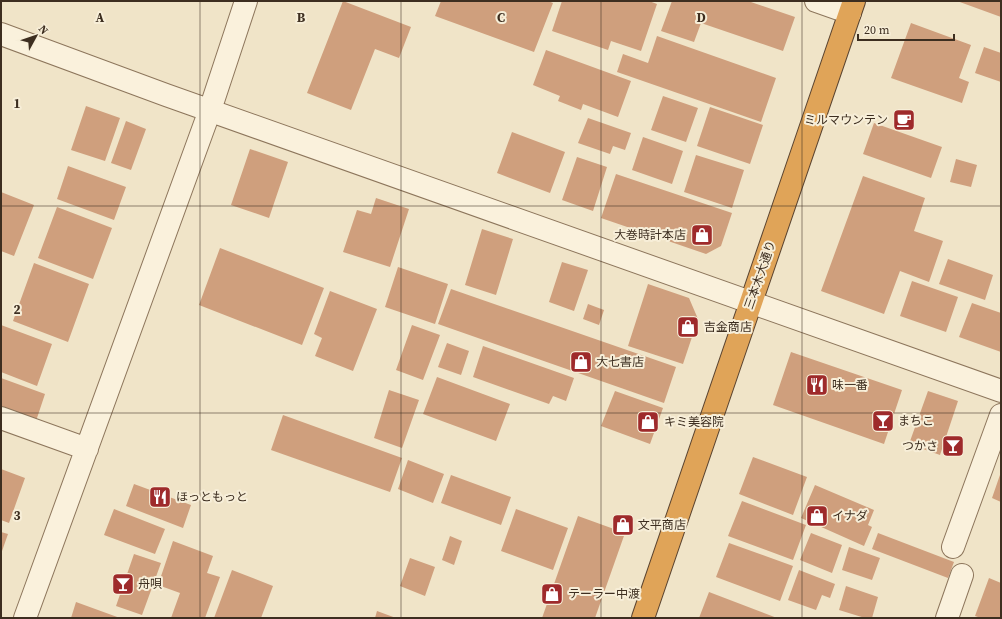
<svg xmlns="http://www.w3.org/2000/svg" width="1002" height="619" font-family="'Source Serif 4','Noto Sans JP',serif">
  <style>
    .building { fill: #cf9f7d }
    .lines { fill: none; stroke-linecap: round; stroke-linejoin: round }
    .minor-casing { stroke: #8d765c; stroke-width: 24 }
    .highway-casing { stroke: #5b4430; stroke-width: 24 }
    .minor { stroke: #faf1dc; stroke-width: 22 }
    .highway { stroke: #e0a458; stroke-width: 22 }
    .grid { fill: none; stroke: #3d2e20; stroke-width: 1; stroke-opacity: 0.55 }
    .labels { text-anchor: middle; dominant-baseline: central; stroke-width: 4; stroke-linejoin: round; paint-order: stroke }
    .poi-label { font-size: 12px; fill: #3d2e20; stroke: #f7eed8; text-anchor: start }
    .street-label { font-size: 12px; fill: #3d2e20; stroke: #f7eed8 }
    .grid-label { font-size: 13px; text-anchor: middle; font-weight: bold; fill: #3d2e20; stroke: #f7eed8; stroke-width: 4; stroke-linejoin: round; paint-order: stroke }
  </style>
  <rect width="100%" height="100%" fill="#f0e4c8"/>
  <path class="building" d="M343,1L411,27L399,58L375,49L351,110L307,93Z
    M441,1H548L553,3L534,52L435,16Z
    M562,1H649L657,4L641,51L611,41L608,50L552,31Z
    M672,1H748L795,17L783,51L701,23L694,42L661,31Z
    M957,1H1001V17Z
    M911,23L971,45L959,78L969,82L962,103L891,78Z
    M657,36L776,78L761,122L617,72L623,54L648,63Z
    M984,47L1001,53V82L975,73Z
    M546,50L631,81L618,117L583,104L581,110L558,101L560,96L533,85Z
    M663,96L698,108L686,142L651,130Z
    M86,106L120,118L105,161L71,150Z
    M710,107L763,125L750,164L697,146Z
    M588,118L631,133L625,150L613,146L610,154L578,143Z
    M126,121L146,129L131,170L111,163Z
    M874,123L942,147L931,178L863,154Z
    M512,132L565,152L550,193L497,173Z
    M643,137L683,151L672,184L632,170Z
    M250,149L288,162L269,218L231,205Z
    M696,155L744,170L732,208L684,192Z
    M577,157L607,167L593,211L562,200Z
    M956,159L977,165L971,187L950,182Z
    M68,166L126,187L114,220L57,199Z
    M616,174L732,213L721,246L706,254L601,218Z
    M863,176L925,198L914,231L943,241L929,282L900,271L884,314L821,291Z
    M1,192L34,205L14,256L1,251Z
    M376,198L409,209L390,267L343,252L357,210L371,214Z
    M57,207L112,228L93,279L38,258Z
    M482,229L513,239L496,295L465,285Z
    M220,248L324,288L302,345L199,305Z
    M948,259L993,275L985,300L939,284Z
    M562,262L588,270L574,311L549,302Z
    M34,263L89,284L68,342L13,321Z
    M398,267L448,284L435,324L385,307Z
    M912,281L958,297L946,332L900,316Z
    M648,284L689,298L698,319L683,364L628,346Z
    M451,289L676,367L664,403L438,324Z
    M330,291L377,309L353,371L315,356L322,338L314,334Z
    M972,303L1001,313V352L959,337Z
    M588,304L604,310L599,325L583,319Z
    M1,325L52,344L37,386L1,372Z
    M412,325L440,335L423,380L396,370Z
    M447,343L469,351L461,375L438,367Z
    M483,346L574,378L566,401L553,396L549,404L473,377Z
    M791,352L902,390L884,444L773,405Z
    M437,377L510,404L496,441L423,414Z
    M1,378L45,394L36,421L1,409Z
    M389,390L419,400L402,448L374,438Z
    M615,391L663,408L650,444L601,426Z
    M928,391L958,401L940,455L909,444Z
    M283,415L402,458L390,492L271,450Z
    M753,457L807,477L793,515L739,494Z
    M408,460L444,474L433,503L398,489Z
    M1,469L25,478L9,523L1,520Z
    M1001,472V502L992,498Z
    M451,475L511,497L501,525L441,503Z
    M134,484L191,505L183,528L126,506Z
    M815,485L874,510L868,525L872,527L864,546L801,518Z
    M742,501L806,525L793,560L728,536Z
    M114,509L165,529L155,554L104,535Z
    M516,509L568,528L553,570L501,551Z
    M578,516L625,533L595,618H542Z
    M1,532L8,534L1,554Z
    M811,533L842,545L832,573L800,560Z
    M878,533L954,562L948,578L872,549Z
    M450,536L462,541L454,565L442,560Z
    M173,541L213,556L207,573L220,577L205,618H171L180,593L158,585Z
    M729,543L793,566L780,601L716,577Z
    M849,547L880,558L872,580L842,570Z
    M134,554L161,563L142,615L116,606Z
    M410,558L435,567L425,596L400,586Z
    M232,570L273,586L261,618H214Z
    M799,570L835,584L830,598L822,595L816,610L788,600Z
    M989,578L1001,583V618H981L975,616Z
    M846,586L878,597L872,618H865L839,610Z
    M709,592L777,618H699Z
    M76,602L120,618H71Z
    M377,611L396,618H375Z"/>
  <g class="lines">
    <g class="minor-casing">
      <path id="minor" d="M816,1L850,13
        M1,34L166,95L1001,391
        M1,418L87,449
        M953,547L1001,415
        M25,618L210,110L246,1
        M947,618L962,575"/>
    </g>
    <g class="highway-casing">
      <path id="highway" d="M643,618L854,1"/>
    </g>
    <use href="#minor" class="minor"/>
    <use href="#highway" class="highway"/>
  </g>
  <path class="grid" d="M200,1V618M401,1V618M601,1V618M802,1V618M1,206H1001M1,413H1001"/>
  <defs>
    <g id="cafe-square" transform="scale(1.15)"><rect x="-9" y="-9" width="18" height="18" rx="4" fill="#9e2a2b" stroke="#f7eed8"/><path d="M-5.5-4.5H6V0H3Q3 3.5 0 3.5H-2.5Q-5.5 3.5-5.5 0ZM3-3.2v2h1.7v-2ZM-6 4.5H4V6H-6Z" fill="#fff"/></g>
    <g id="shop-square" transform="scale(1.15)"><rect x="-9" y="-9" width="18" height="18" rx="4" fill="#9e2a2b" stroke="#f7eed8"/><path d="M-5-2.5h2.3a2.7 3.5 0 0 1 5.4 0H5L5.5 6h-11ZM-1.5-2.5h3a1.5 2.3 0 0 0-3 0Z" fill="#fff"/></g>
    <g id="restaurant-square" transform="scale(1.15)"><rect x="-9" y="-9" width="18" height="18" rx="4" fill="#9e2a2b" stroke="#f7eed8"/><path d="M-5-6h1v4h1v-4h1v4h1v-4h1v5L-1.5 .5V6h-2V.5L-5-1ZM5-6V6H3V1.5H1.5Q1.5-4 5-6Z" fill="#fff"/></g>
    <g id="bar-square" transform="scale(1.15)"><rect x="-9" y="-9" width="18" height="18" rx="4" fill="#9e2a2b" stroke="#f7eed8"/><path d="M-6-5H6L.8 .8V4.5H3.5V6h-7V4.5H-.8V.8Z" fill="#fff"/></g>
  </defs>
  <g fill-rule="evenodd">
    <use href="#cafe-square" x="904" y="120"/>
    <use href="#shop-square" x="702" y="235"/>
    <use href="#shop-square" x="688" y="327"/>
    <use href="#shop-square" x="581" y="362"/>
    <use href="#restaurant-square" x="817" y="385"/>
    <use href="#bar-square" x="883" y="421"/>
    <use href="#shop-square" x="648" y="422"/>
    <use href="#bar-square" x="953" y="446"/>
    <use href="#restaurant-square" x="160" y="497"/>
    <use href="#shop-square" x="817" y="516"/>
    <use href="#shop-square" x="623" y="525"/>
    <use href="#bar-square" x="123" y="584"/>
    <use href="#shop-square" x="552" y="594"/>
  </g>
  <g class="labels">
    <g class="poi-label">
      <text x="888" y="120" text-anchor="end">ミルマウンテン</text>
      <text x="686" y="235" text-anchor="end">大巻時計本店</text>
      <text x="704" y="327">吉金商店</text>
      <text x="596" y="362">大七書店</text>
      <text x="832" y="385">味一番</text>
      <text x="898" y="421">まちこ</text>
      <text x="664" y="422">キミ美容院</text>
      <text x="938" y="446" text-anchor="end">つかさ</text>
      <text x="176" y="497">ほっともっと</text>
      <text x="832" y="516">イナダ</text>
      <text x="638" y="525">文平商店</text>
      <text x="138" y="584">舟唄</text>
      <text x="568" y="594">テーラー中渡</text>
    </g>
    <g class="street-label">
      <text transform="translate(760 275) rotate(-71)">三本木大通り</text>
    </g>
  </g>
  <g class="grid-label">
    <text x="100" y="22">A</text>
    <text x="301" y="22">B</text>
    <text x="501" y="22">C</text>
    <text x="701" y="22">D</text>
    <text x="17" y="108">1</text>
    <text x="17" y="314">2</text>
    <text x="17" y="520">3</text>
  </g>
  <rect width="1002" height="619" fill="none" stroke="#3d2e20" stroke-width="4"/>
  <g transform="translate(36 36) rotate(50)" stroke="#f7eed8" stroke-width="3" paint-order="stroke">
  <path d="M0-3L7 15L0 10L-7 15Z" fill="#3d2e20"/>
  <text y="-6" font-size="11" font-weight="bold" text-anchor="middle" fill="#3d2e20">N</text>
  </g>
  <path d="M858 34v6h96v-6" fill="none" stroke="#3d2e20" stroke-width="2"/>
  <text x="864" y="34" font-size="12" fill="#3d2e20" stroke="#f7eed8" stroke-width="3" paint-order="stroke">20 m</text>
</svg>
